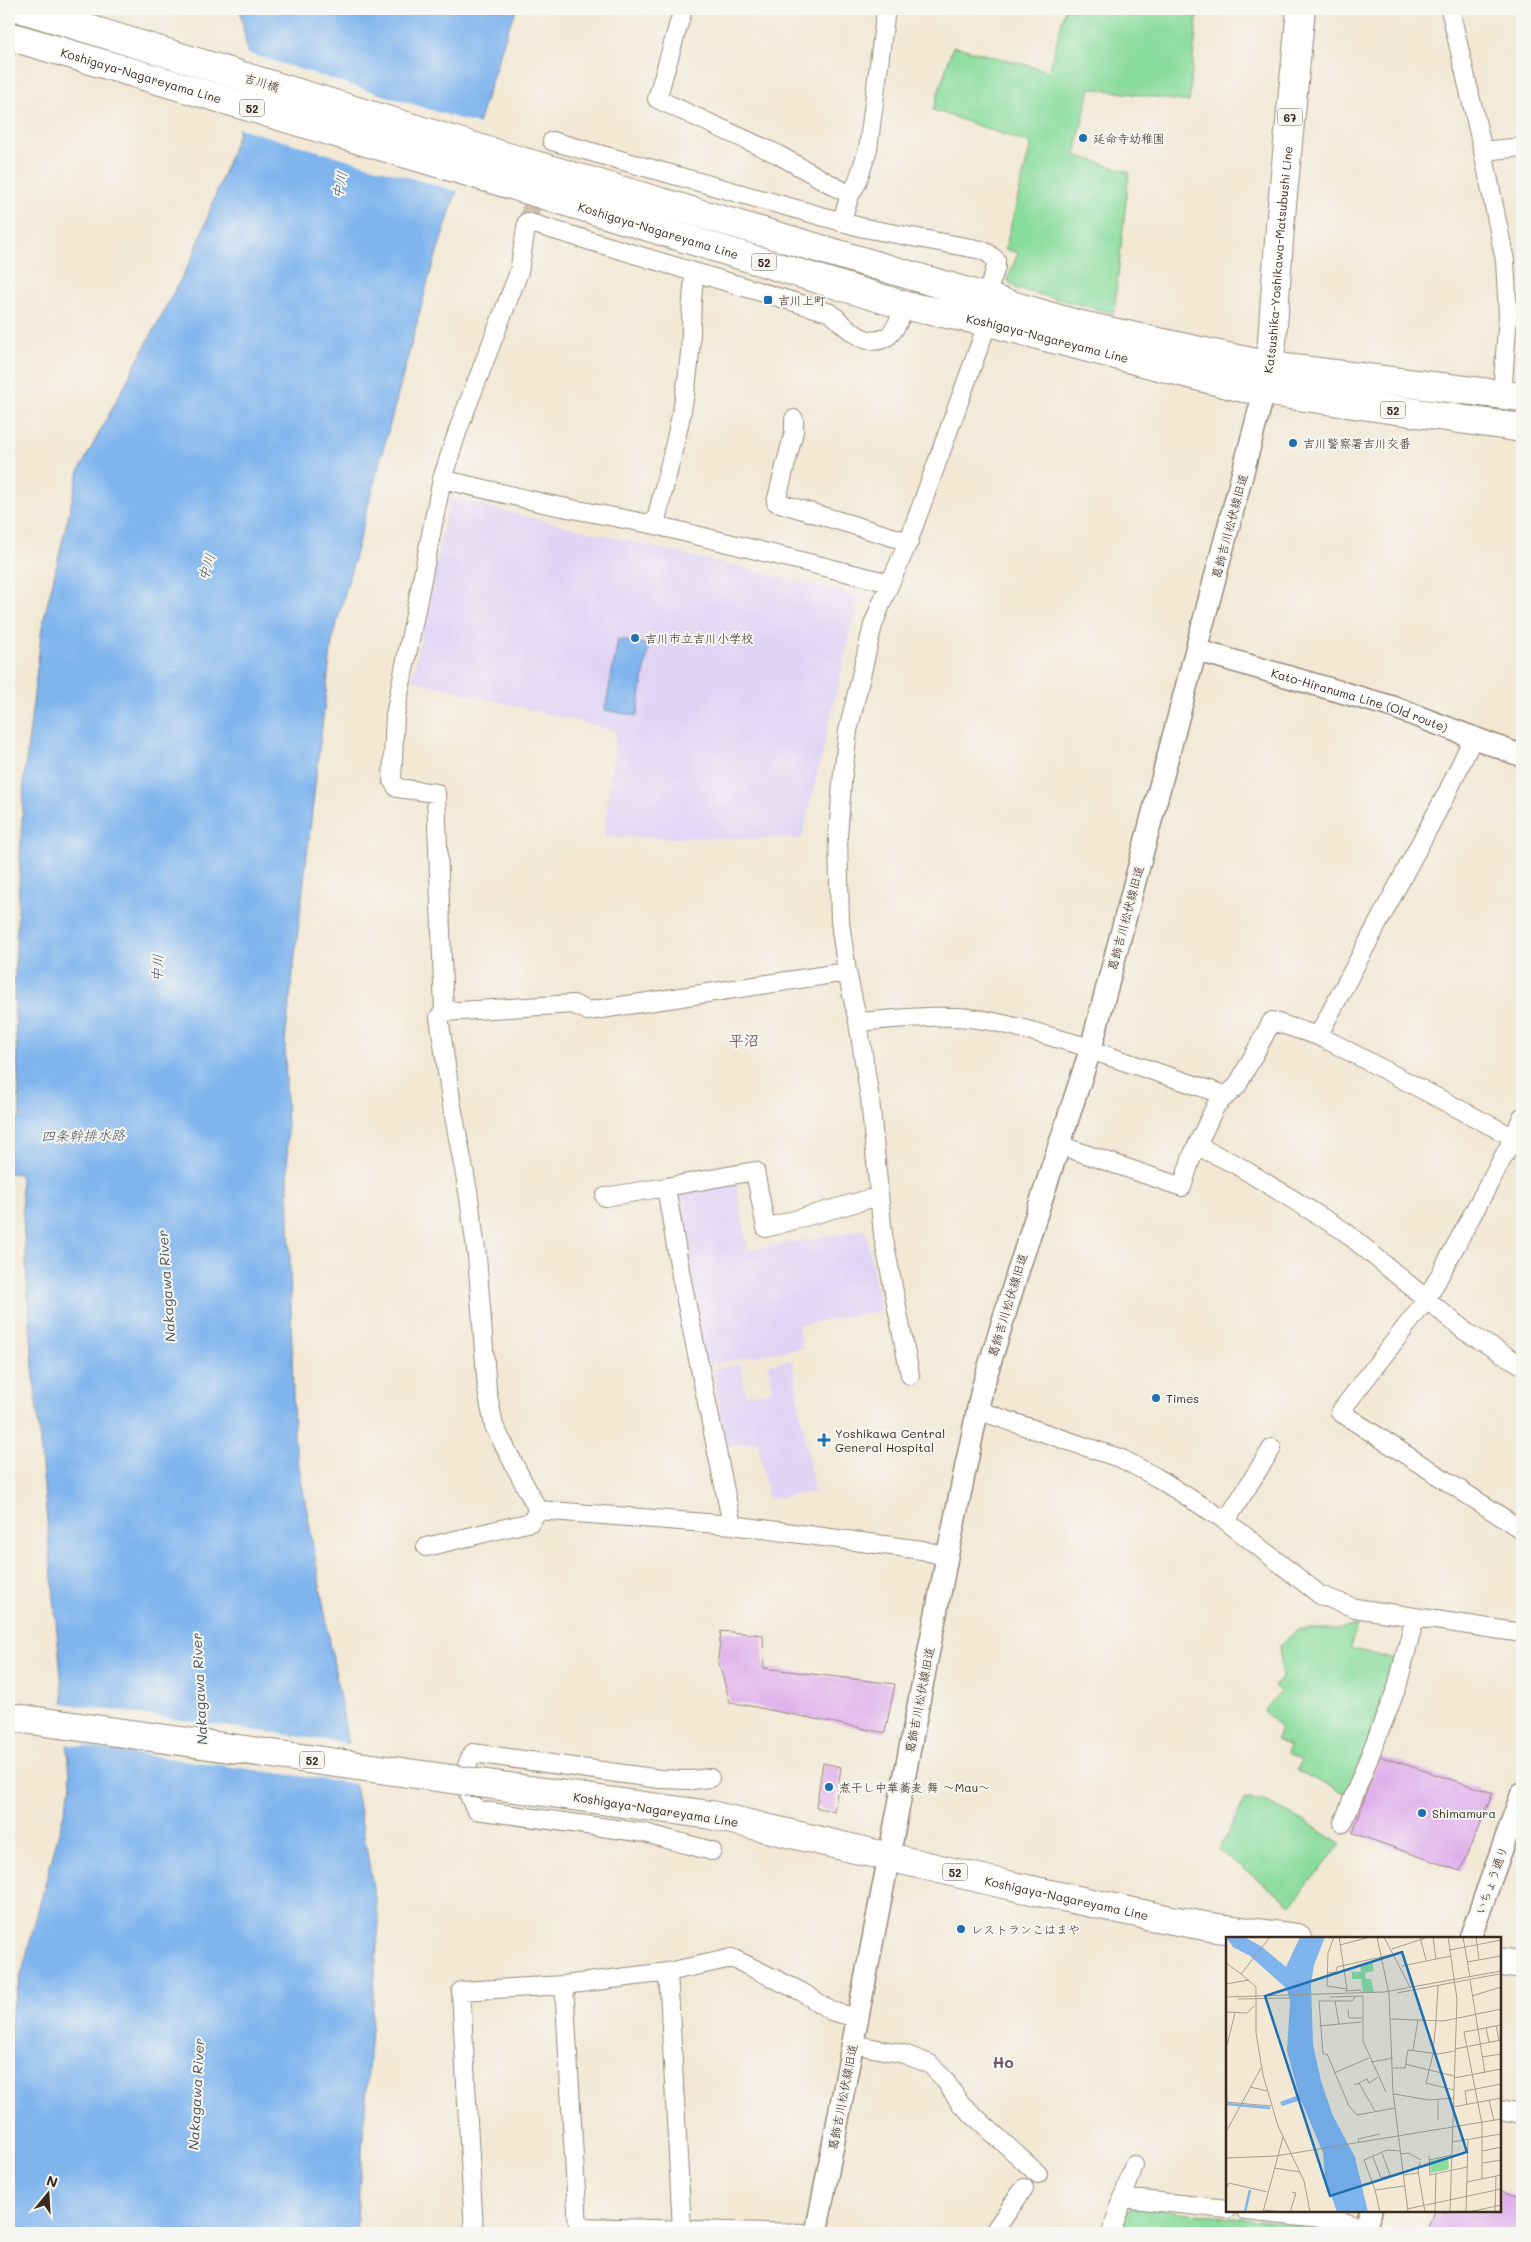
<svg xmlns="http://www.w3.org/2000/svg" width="1531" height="2242" font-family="Mali,'Klee One',sans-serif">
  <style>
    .built { fill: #e0d4f4 }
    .green { fill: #8adc9d; stroke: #62835e }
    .water { fill: #7fb4ed; stroke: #5d6f86 }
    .pier { fill: #f2e8d4 }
    .building { fill: #deabea }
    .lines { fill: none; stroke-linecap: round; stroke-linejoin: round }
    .minor-tunnel { stroke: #cdc2b0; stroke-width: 18; stroke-dasharray: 18 9; stroke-linecap: butt }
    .minor-casing { stroke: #968979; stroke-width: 20 }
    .tertiary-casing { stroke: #968979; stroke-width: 24 }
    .primary-casing { stroke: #968979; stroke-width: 30 }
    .minor { stroke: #fff; stroke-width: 18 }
    .tertiary { stroke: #fff; stroke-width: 21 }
    .primary { stroke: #fff; stroke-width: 28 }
    .primary-bridge-casing { stroke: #968979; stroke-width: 30; stroke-linecap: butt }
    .primary-bridge { stroke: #fff; stroke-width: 28 }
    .poi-dot { fill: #1f6fb2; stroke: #f6f6f2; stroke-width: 2 }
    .labels { text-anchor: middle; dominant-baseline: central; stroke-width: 4; stroke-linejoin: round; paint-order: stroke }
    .shield { fill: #f6f6f2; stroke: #73675e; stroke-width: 1 }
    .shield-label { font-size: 11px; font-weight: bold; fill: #3b2a1e }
    .street-label { font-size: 12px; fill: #3b2a1e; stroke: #f6f6f2 }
    .poi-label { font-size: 12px; fill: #3b2a1e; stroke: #f6f6f2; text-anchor: start }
    .water-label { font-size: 14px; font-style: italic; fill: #4f535c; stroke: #f6f6f2 }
    .quarter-label { font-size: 15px; font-weight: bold; fill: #745765; stroke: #f6f6f2 }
    .inset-river { fill: none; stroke: #7fb4ed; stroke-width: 2.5 }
    .inset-road { fill: none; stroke: #a99c8b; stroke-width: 1 }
    .view { fill: #1f6fb2; fill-opacity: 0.15; stroke: #1f6fb2; stroke-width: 2.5 }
    .inset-edge { fill: none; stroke: #3b2a1e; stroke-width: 2.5 }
  </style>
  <rect width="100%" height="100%" fill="#f6f6f2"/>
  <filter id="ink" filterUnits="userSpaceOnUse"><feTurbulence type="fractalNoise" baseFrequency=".02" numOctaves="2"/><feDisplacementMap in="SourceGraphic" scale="10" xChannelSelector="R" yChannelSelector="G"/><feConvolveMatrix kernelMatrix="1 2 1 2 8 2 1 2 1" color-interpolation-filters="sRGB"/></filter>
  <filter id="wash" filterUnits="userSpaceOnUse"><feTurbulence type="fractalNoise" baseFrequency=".0096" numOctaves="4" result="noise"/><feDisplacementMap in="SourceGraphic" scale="20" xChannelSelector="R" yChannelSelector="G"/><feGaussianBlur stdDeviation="1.12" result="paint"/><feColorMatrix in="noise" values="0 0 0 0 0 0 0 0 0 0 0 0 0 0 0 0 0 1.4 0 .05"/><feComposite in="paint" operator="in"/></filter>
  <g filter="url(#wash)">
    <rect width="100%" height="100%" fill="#f2e8d4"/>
    <path class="built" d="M449,498L859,596L802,839L604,837L616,731L412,680Z
      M736,1184L748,1250L866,1229L880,1311L798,1325L802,1348L706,1365L676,1195Z
      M792,1360L814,1492L768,1499L758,1441L726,1446L713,1369L741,1364L746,1395L772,1391L768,1364Z"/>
    <path class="green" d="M1065,9H1198L1189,102L1090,88L1075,155L1129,172L1114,313L1017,289L1007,280L1018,253L1005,249L1031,144L933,110L953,46L1049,71Z
      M1357,1626L1350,1648L1399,1661L1347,1794L1297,1771L1301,1760L1287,1754L1290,1746L1276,1740L1280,1728L1264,1711L1280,1692L1274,1685L1282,1678L1280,1645L1299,1629H1341Z
      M1245,1799L1264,1800L1327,1834L1341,1844L1291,1905L1219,1850Z
      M1135,2207L1323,2228L1327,2233H1120L1126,2212Z"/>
    <path class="water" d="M240,9H517L508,29L428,281L332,642L285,1041L294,1438L379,1921L356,2233H13L9,2133V2021L71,1786L33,1367L20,1174L9,1173V1120L20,1119L14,992L24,778L42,627L79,471L194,254L238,134L248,55Z
      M618,639L649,645L637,716L605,710Z"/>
    <path class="pier" d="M244,52L480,125L459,192L236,127Z
      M61,1703L351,1744L358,1784L65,1744Z"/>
    <g id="blocks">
      <path class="building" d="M721,1631L763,1635L764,1668L895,1684L885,1733L730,1702L718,1660Z
        M1379,1756L1493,1793L1460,1871L1353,1833Z
        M823,1763L841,1767L834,1812L816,1807Z
        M1500,2190L1522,2198V2233H1426L1434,2211H1500Z"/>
    </g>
  </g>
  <g filter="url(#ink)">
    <use href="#blocks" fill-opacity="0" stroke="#968979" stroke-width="1"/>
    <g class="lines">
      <path class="minor-tunnel" d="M527,222L552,141"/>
      <g class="minor-casing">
        <path id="minor" d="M683,9L657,99L777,154L850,195L841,222
          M1450,9L1483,151L1505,261L1508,315L1502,394
          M552,141L864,228L982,250L989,254L996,260V267L986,297
          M1483,151L1522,147
          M850,195L857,183L868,149L886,9
          M794,419V432L776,502L909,542
          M442,479L547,504L655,525L890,583
          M655,525C668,468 686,410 690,352C692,325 690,301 695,272
          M847,972L588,1011L573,1004L444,1012L439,1017L452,1106L468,1191L477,1256L487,1390L494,1426L538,1510L732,1525L922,1550L947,1557
          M444,1012L436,793L397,788L392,780L395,715L442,479L459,427L519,272L527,222L831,313C845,326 867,351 888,336C896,330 901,315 906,306
          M858,1022C900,1019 943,1013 984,1020C1020,1026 1056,1039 1091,1048
          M1318,1036L1447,793L1474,736
          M1090,1050L1225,1095
          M1522,1117L1514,1137L1427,1299L1340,1412L1522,1530
          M1059,1145L1182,1187L1192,1156L1216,1105L1237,1086L1272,1021L1318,1036L1335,1044L1522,1142
          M1197,1146L1235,1164L1344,1231L1466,1332L1522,1365
          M666,1187L755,1171L766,1228L879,1196
          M605,1197L666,1187L681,1276L732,1525
          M910,1375L883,1235L870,1099L858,1022L847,972L840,922L838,837L842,782L848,731L873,625L884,597L907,545L988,322
          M977,1410L1122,1459L1156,1477L1226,1521L1320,1595L1355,1608L1522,1633
          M1226,1521L1272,1448
          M426,1547L531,1522L538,1510
          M710,1778L691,1780L660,1779L473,1753C460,1773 465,1791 476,1810L645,1833L712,1851
          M1343,1823L1397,1687L1415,1617
          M668,1972L682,2229
          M564,1985L578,2227L803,2233
          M852,2044L904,2054L930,2064L944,2079L960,2103L1038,2174
          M1500,2110L1522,2114
          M1123,2198L1227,2209
          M1246,2211L1339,2221L1365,2228
          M474,2233L461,1991L564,1985L668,1972L732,1958L802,1992L831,2011L857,2018
          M993,2233L1024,2188
          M1111,2233L1134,2165"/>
      </g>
      <g class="tertiary-casing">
        <g id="tertiary">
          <path id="s1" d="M1196,650L1393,707L1522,756"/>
          <path d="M1470,1938L1522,1793"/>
          <path d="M816,2233L947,1557L982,1389L1019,1268L1091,1048L1264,392"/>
          <path d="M1363,2233L1371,2211"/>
        </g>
      </g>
      <g class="primary-casing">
        <g id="primary">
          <path d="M23,9L501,155L1076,324L1269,366L1522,397"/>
          <path id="s2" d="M9,36L495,180L906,306L988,322L1243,388L1522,428"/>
          <path id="s3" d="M1266,383L1272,341L1280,226L1301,9"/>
          <path id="s4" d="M615,1802L711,1815L999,1883L1156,1917L1210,1927L1297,1938"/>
          <path d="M1500,1962L1522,1965"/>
        </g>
      </g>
      <use href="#minor" class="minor"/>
      <use href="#tertiary" class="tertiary"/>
      <use href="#primary" class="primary"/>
      <g class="primary-bridge-casing">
        <path id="primary-bridge" d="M9,1717L615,1802"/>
      </g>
      <use href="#primary-bridge" class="primary-bridge"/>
    </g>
  </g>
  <g class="poi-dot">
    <circle cx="1083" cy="138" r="5"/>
    <rect x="763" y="295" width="10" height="10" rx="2.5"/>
    <circle cx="1293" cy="443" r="5"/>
    <circle cx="635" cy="638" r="5"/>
    <circle cx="1156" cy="1398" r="5"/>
    <path d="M821.5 1432.5h5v5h5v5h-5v5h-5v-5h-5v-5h5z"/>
    <circle cx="829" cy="1787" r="5"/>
    <circle cx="1422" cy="1813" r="5"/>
    <circle cx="961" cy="1929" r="5"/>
  </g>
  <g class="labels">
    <g class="shield">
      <rect x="239.5" y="99.5" width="25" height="17" rx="4"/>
      <rect x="1277.5" y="108.5" width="25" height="17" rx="4"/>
      <rect x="751.5" y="253.5" width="25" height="17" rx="4"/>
      <rect x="1380.5" y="401.5" width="25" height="17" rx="4"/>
      <rect x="299.5" y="1751.5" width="25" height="17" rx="4"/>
      <rect x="942.5" y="1863.5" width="25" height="17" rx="4"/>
    </g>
    <g class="shield-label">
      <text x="252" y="108">52</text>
      <text x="1290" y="117">67</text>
      <text x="764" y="262">52</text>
      <text x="1393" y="410">52</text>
      <text x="312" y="1760">52</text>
      <text x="955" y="1872">52</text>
    </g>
    <g class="street-label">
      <text stroke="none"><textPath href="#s2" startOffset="138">Koshigaya-Nagareyama Line</textPath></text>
      <text transform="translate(262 82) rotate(17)">吉川橋</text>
      <text stroke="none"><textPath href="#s2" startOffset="678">Koshigaya-Nagareyama Line</textPath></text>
      <text stroke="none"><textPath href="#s3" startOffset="124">Katsushika-Yoshikawa-Matsubushi Line</textPath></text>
      <text stroke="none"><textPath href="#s2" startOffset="1082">Koshigaya-Nagareyama Line</textPath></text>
      <text transform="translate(1229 526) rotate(-75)">葛飾吉川松伏線旧道</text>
      <text stroke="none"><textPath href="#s1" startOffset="171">Kato-Hiranuma Line (Old route)</textPath></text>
      <text transform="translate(1125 918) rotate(-75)">葛飾吉川松伏線旧道</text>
      <text transform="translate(1007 1305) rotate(-73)">葛飾吉川松伏線旧道</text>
      <text transform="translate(919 1700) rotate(-79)">葛飾吉川松伏線旧道</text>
      <text transform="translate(656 1809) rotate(9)">Koshigaya-Nagareyama Line</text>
      <text transform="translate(1491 1880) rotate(-70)">いちょう通り</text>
      <text stroke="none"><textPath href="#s4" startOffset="462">Koshigaya-Nagareyama Line</textPath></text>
      <text transform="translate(842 2097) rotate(-79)">葛飾吉川松伏線旧道</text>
    </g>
    <g class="poi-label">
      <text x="1093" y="138">延命寺幼稚園</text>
      <text x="778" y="300">吉川上町</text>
      <text x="1303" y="443">吉川警察署吉川交番</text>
      <text x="645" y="638">吉川市立吉川小学校</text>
      <text x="1166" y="1398">Times</text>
      <text x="835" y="1433">Yoshikawa Central<tspan x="835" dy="14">General Hospital</tspan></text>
      <text x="839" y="1787">煮干し中華蕎麦 舞 〜Mau〜</text>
      <text x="1432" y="1813">Shimamura</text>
      <text x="971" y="1929">レストランこはまや</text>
    </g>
    <g class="water-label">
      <text transform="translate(339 185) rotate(-79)">中川</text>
      <text transform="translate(206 567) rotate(-73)">中川</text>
      <text transform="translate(157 968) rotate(-87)">中川</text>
      <text transform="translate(83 1135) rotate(-1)">四条幹排水路</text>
      <text transform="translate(166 1286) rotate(-94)">Nakagawa River</text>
      <text transform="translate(199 1689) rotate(-93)">Nakagawa River</text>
      <text transform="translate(196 2094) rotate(-87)">Nakagawa River</text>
    </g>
    <g class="quarter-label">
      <text x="744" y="1040">平沼</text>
      <text x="1003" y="2062">Ho</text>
    </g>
  </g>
  <g transform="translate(1226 1937)">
    <rect width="275" height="275" fill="#f2e8d4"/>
    <path d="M146,25L148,34L139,36L140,42H145L148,55H137L135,42H126V35H135L134,27ZM222,220L223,232L205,236L204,224Z" fill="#8adc9d"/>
    <path d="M0,0H18L35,9L60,30L74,0H99L88,28L85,47L87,107L95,144L107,179L129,220L142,275H111L99,241L97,216L75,163L56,169L54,165L73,158L61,114L64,64L61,52L24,19L7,10Z" fill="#7fb4ed"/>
    <path class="inset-river" d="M0,167L44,171M19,275L24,253"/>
    <path class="inset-road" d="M108,0L102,16L101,49L121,52V54M113,0L121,52M151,0L163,57M158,0L184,50M194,0L200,23M207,0L210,22M222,0L231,62L224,275M237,0L244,40M250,0L253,23M114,8L144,0M166,12L202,0M224,13L275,3M241,25L275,19M0,26L15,37L44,0M176,29L225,19M101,36L110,35L111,30L168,17M15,37L30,50V96L37,138L52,189L78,244L84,275M244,43L259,136M0,47L23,43M119,54L134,53L136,56M171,56L273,37M163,57L167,155L182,275M137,59V104L160,155M246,59L275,50M0,60L158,55L275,34M104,60L137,59M129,60L126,64H93L97,117H101L123,169L131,178L169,171M12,62L65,61M109,64L113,87M122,73L123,81H136M0,75L21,76L28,69M165,82L218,84L275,72M210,83L207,117L200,146L228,153M210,84L212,49M270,88L273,103M93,89L135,85M260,90L263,105M0,112L9,76M229,112L275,103M187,113L192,83M256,120L275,117M145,125L167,121M179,127L228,139M167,131H179L182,113L212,117L229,114M108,136L143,121M228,141L275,132M0,146L1,165M133,146L141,142L143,146L152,140M128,148L133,146L149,174M24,150L41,154M168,157L203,163L228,161M263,163L268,184M0,165L45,169M241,168L239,154L275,147M227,170L275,161M212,183V162M0,195L35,131M133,205L132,202L154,197M226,205L275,197M174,214L161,213L138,223L149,253L178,249M257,214L275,210M156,216L164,238M175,217L182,216L195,223M203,219L204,238L241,230M147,220L155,241L177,235M0,221L50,219L275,182M203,223L226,218M194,225L192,234L199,275M257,226L275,223M48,231L74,235M177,238L192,236M256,242V187L238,95L275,88M241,245L275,238M0,251L3,246L41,255M149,253L154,275M181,272L275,252M37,273L59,275M37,275L57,200M64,275L70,256L66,255M209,275L210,236M240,275L242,203M243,275L275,268M269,275L270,239"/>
    <path class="view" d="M176,15L241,215L104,259L39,59Z"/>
    <rect width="275" height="275" class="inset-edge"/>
  </g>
  <rect width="1531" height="2242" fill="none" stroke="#f6f6f2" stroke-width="30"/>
  <g transform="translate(48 2194) rotate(18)" stroke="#f6f6f2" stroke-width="4" paint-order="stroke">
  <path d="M0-4L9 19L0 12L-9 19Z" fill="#3b2a1e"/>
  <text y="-8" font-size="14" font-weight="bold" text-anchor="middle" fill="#3b2a1e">N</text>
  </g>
</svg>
